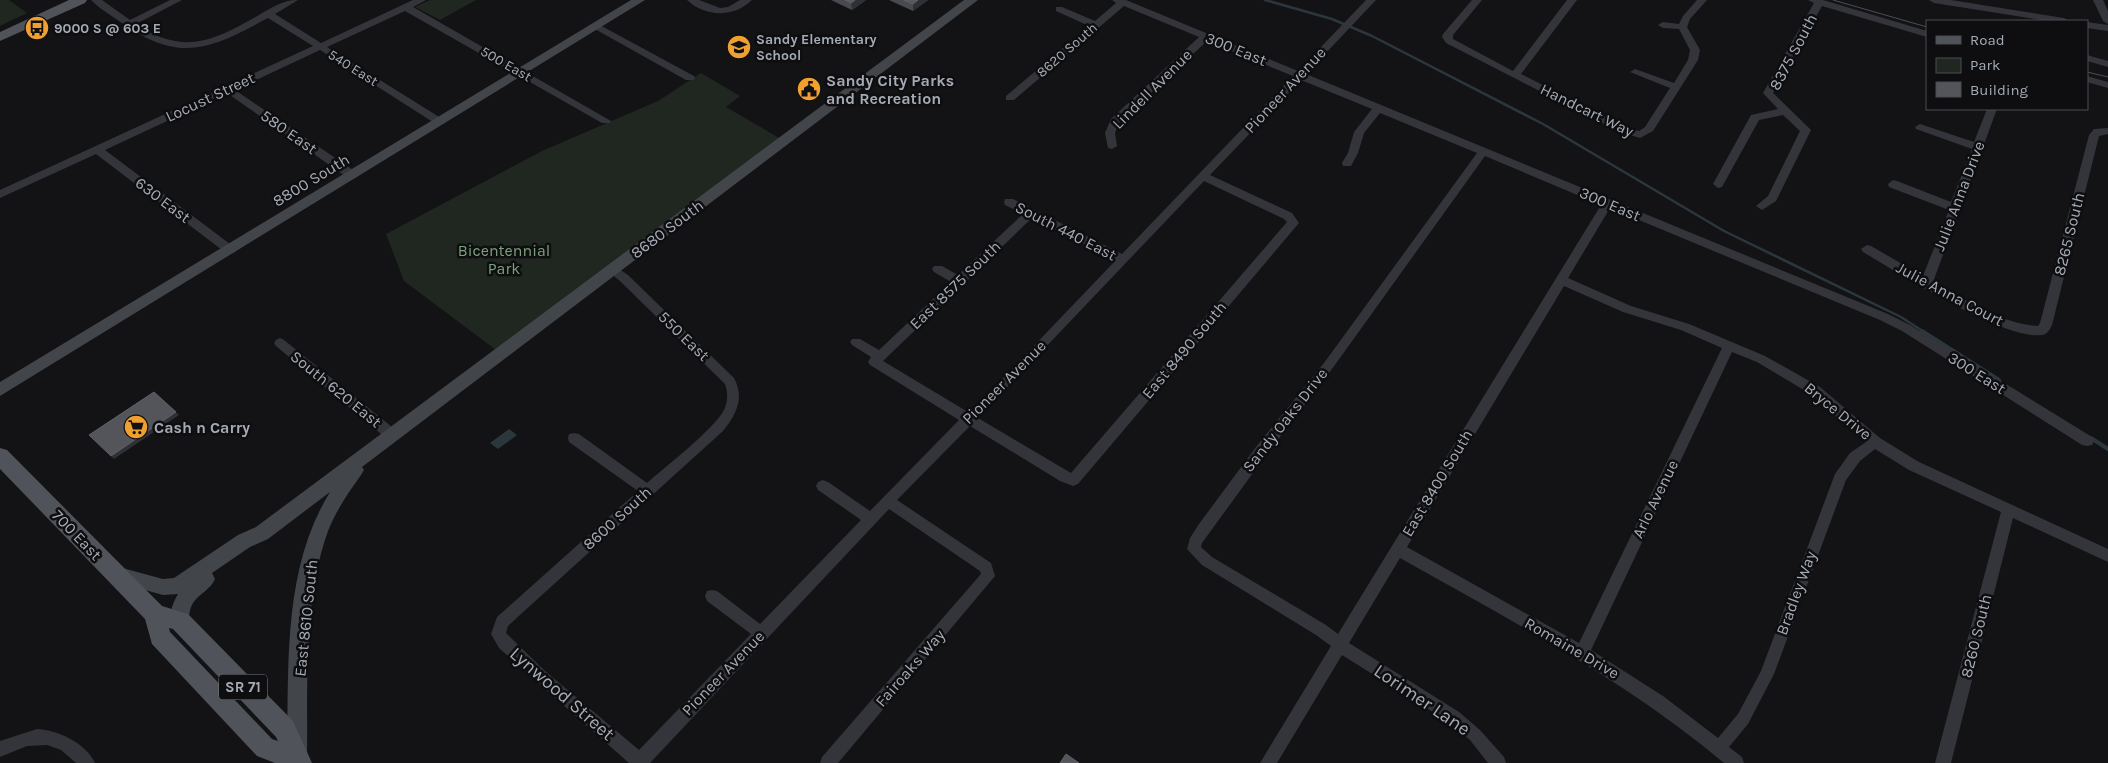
<svg xmlns="http://www.w3.org/2000/svg" width="2108" height="763" font-family="Karla,sans-serif">
  <style>
    .green { fill: #1f2720 }
    .water { fill: #2c373d }
    .lines { fill: none; stroke-linecap: round; stroke-linejoin: round }
    .stream-far1 { stroke: #2c373d; stroke-width: 2.5 }
    .stream { stroke: #2c373d; stroke-width: 4 }
    .street { fill: #34353a; fill-rule: evenodd }
    .secondary { fill: #42454a; fill-rule: evenodd }
    .primary { fill: #505359; fill-rule: evenodd }
    .tram { stroke: #4b4e53; stroke-width: 1 }
    .wall { fill: #494a50 }
    .shaded-wall { fill: #2f3034 }
    .building { fill: #53555b; stroke: #606269 }
    .labels { text-anchor: middle; dominant-baseline: central; stroke-width: 5; stroke-linejoin: round; paint-order: stroke }
    .far-poi-label { font-size: 14px; font-weight: bold; fill: #a5abb5; stroke: #0e0e10; text-anchor: start }
    .far-street-label { font-size: 14px; fill: #a5abb5; stroke: #0e0e10 }
    .shield { fill: #0e0e10; stroke: #787c84; stroke-width: 1 }
    .shield-label { font-size: 15px; font-weight: bold; fill: #a5abb5 }
    .street-label { font-size: 16px; fill: #a5abb5; stroke: #0e0e10 }
    .poi-label { font-size: 16px; font-weight: bold; fill: #a5abb5; stroke: #0e0e10; text-anchor: start }
    .park-label { font-size: 16px; fill: #7ca07c; stroke: #0e0e10 }
    .near-street-label { font-size: 19px; fill: #a5abb5; stroke: #0e0e10 }
  </style>
  <rect width="100%" height="100%" fill="#131315"/>
  <path class="green" d="M0,0H9L27,13L0,26Z
    M430,0H476L440,20L415,7Z
    M701,73L740,96L726,107L788,143L504,356L404,281L386,234L542,151L658,101Z"/>
  <path class="water" d="M509,429L517,435L498,449L490,443Z"/>
  <g class="lines">
    <path class="stream-far1" d="M1265,0L1332,19L1372,36L1543,124L1724,231L1901,317L1924,332"/>
    <path class="stream" d="M1922,331L1999,380
      M2091,438L2108,449"/>
    <path class="street" d="M91,0H102L130,20L170,0H182L136,24C184,56 213,41 259,15C271,8 282,0 298,0L275,14L321,43L413,0H426L413,7L611,121L610,123H602L405,11L327,47L444,120L445,122L444,124H436L320,50L235,90L356,172L357,175L356,178H348L227,93L105,150L234,247L236,250L234,253H226L96,154L0,198V190L313,46L268,18C211,49 180,64 122,23C112,16 100,9 91,0Z
      M687,0H699L720,8L728,7L740,0H752C734,18 705,17 687,0Z
      M1112,0H1126L1298,71L1366,0H1376L1306,74L1888,314L1910,325L2092,437L2094,441L2092,445L2087,446L2082,445L1902,331L1880,320L1610,208L1568,278L1631,306L1689,324L1765,356L1820,387L1880,438L1919,462L2108,549V562L2013,518L1951,763H1935L2001,512L1909,470L1875,449L1860,461L1846,480L1774,674L1748,724L1729,747L1742,757L1744,763H1724C1625,680 1512,621 1400,558L1349,643L1459,712L1480,730L1504,757L1506,763H1488L1470,740L1449,722L1342,655L1277,763H1260L1331,646L1316,635L1202,565L1187,549L1190,538L1199,524L1256,447L1324,363L1477,153L1380,113L1364,133L1358,153L1351,166H1343L1342,163L1348,153L1354,132L1372,109L1301,80L1210,175L1292,213L1299,223L1078,484L1073,486L1060,481L970,426L897,500L991,563L995,576L838,763H820L822,757L981,574L980,571L889,509L650,763H629L499,648L491,634L497,617L638,491L569,442L568,438L569,434L574,433L579,434L647,483C666,466 713,430 724,410C728,402 728,392 725,384L620,281L606,270L608,267H616L628,275L734,378C745,398 736,415 723,431L521,614L508,626L506,633L545,671L639,750L751,634L707,601L705,596L707,591L712,590L717,591L760,624L861,520L818,490L816,486L818,482L823,480L828,482L870,511L959,420L870,365L868,362L871,357L852,345L850,342L852,339H860L879,350L951,282L934,272L932,269L934,266H942L958,275L1023,214L1005,205L1004,202L1005,199H1013L1122,254L1293,76L1207,41L1119,123L1115,133L1117,146L1112,149L1108,148L1105,133L1111,119L1199,37L1124,6L1014,100H1006V96L1089,26L1056,11V7H1062L1095,21L1116,3ZM1485,156L1601,205L1338,634L1326,625L1212,557L1201,547L1202,543L1266,455L1332,369ZM1204,181L1284,219L1287,222L1071,473L978,418ZM1032,218L1116,260L982,400L968,412L883,361ZM1564,286L1623,312L1681,330L1722,348L1579,643L1407,547ZM1732,352L1757,362L1812,395L1866,442L1850,453L1835,474L1761,671L1738,714L1718,738L1663,696L1591,650Z
      M1472,0H1482L1453,35V39L1513,71L1567,0H1577L1521,74L1628,128L1639,131L1645,127L1670,88L1630,72L1635,69L1674,83L1688,60L1690,50L1679,29L1663,28L1658,25L1663,22L1679,24L1683,16L1697,0H1707L1690,19L1687,27L1700,50L1698,60L1653,131L1640,138L1620,132L1446,43L1442,37L1443,34Z
      M1808,0H1823L1927,31V37L1822,6L1773,93L1811,130L1776,201L1762,210L1756,206L1768,196L1800,131L1783,115L1759,120L1722,187L1718,188L1713,184L1751,115L1778,109L1763,93L1814,3Z
      M1929,0H1951L2064,18L2069,21H2048L1934,3Z
      M2093,0H2103L2108,11V24L2103,21Z
      M2087,22L2108,25V31L2087,28Z
      M596,23L694,76L695,78L694,80H686L593,28L591,26Z
      M2087,55L2108,61V67L2087,61Z
      M2087,76L2108,82V88L2087,82Z
      M1987,109H1997L1933,282C1965,299 2001,324 2038,326L2040,323L2089,135L2094,129L2108,128V134L2099,136L2052,325C2050,329 2047,335 2042,335C2005,341 1897,272 1863,252L1861,249L1867,245L1871,246L1923,276L1949,210L1889,187L1888,184L1893,180L1897,181L1951,202L1972,149L1916,129L1915,127L1920,124L1974,142Z
      M280,338L284,340L397,431L398,435L397,439L392,440L387,439L276,346L274,343L276,340Z
      M37,729C58,730 86,743 95,763H76L61,750L47,745L27,746L0,757V741Z"/>
    <path class="secondary" d="M631,0H645L0,396V382Z
      M964,0H978L362,467L364,470L361,475C348,493 336,511 328,531C303,600 308,686 307,759L306,763H283L287,755C289,668 282,569 330,492L268,539L250,547L212,573L215,579C211,589 199,594 193,603C188,611 190,619 187,627L180,630L173,627C168,615 172,605 178,594L163,595L109,580L106,574L109,568L115,566L163,579L174,578L238,535L256,527Z"/>
    <path class="primary" d="M69,0H87L85,3L0,41V32Z
      M0,448L7,450L162,606L188,614L293,721L312,763H275L257,756L152,644L145,619L0,469ZM169,628L173,629L276,737L278,741L272,739L170,632Z"/>
    <path class="tram" d="M1833,0L1927,27
      M2087,72L2108,77"/>
  </g>
  <path class="wall" d="M831,0H866L852,10Z
    M889,0H928L913,11Z"/>
  <path class="shaded-wall" d="M855,0H866L852,10L851,3Z
    M918,0H928L913,11V4Z
    M176,412L179,415L114,459L111,456Z"/>
  <path class="building" d="M845,0H855L851,3Z
    M904,0H918L913,4Z
    M154,392L176,412L111,456L89,435Z
    M1066,754L1079,763H1060Z"/>
  <defs>
    <g id="bus-disc" transform="scale(1.25)"><circle r="9.5" fill="#f0a030" stroke="#0e0e10"/><path d="M-5-6H5V4H4V6H2V4H-2V6H-4V4H-5ZM-3.5-4V0h7V-4ZM-3.5 1.2v1.5H-2V1.2ZM2 1.2v1.5H3.5V1.2Z" fill="#111"/></g>
    <g id="school-disc" transform="scale(1.25)"><circle r="9.5" fill="#f0a030" stroke="#0e0e10"/><path d="M0-5L7-2L0 1L-7-2ZM-4 1L0 2.5L4 1V4Q0 6-4 4Z" fill="#111"/></g>
    <g id="civic-disc" transform="scale(1.25)"><circle r="9.5" fill="#f0a030" stroke="#0e0e10"/><path d="M-.6-6.5H3V-4.5H.6V-3L4-1V1h2V6H-6V1h2V-1L-.6-3ZM-1.2 2.5V6h2.4V2.5Z" fill="#111"/></g>
    <g id="supermarket-disc" transform="scale(1.25)"><circle r="9.5" fill="#f0a030" stroke="#0e0e10"/><path d="M-6-5.5h2.5l.6 2H6L4.5 2H-2.5L-4.4-4H-6ZM-1.5 3.2a1.3 1.3 0 1 0 .1 0ZM3 3.2a1.3 1.3 0 1 0 .1 0Z" fill="#111"/></g>
  </defs>
  <g fill-rule="evenodd">
    <use href="#bus-disc" x="37" y="28"/>
    <use href="#school-disc" x="739" y="47"/>
    <use href="#civic-disc" x="809" y="89"/>
    <use href="#supermarket-disc" x="136" y="427"/>
  </g>
  <g class="labels">
    <g class="far-poi-label">
      <text x="54" y="28">9000 S @ 603 E</text>
      <text x="756" y="39">Sandy Elementary<tspan x="756" dy="16">School</tspan></text>
    </g>
    <g class="far-street-label">
      <text transform="translate(1067 50) rotate(-41)">8620 South</text>
      <text transform="translate(506 64) rotate(30)">500 East</text>
      <text transform="translate(353 68) rotate(32)">540 East</text>
    </g>
    <rect class="shield" x="219" y="674.5" width="48" height="25" rx="4"/>
    <g class="shield-label">
      <text x="243" y="687">SR 71</text>
    </g>
    <g class="street-label">
      <text transform="translate(1236 49) rotate(22)">300 East</text>
      <text transform="translate(1793 52) rotate(-62)">8375 South</text>
      <text transform="translate(1152 89) rotate(-45)">Lindell Avenue</text>
      <text transform="translate(1285 90) rotate(-47)">Pioneer Avenue</text>
      <text transform="translate(210 97) rotate(-25)">Locust Street</text>
      <text transform="translate(1587 110) rotate(26)">Handcart Way</text>
      <text transform="translate(289 132) rotate(35)">580 East</text>
      <text transform="translate(311 180) rotate(-31)">8800 South</text>
      <text transform="translate(1959 196) rotate(-69)">Julie Anna Drive</text>
      <text transform="translate(163 200) rotate(37)">630 East</text>
      <text transform="translate(1610 204) rotate(23)">300 East</text>
      <text transform="translate(667 229) rotate(-37)">8680 South</text>
      <text transform="translate(1066 231) rotate(27)">South 440 East</text>
      <text transform="translate(2069 234) rotate(-76)">8265 South</text>
      <text transform="translate(955 285) rotate(-44)">East 8575 South</text>
      <text transform="translate(1950 294) rotate(28)">Julie Anna Court</text>
      <text transform="translate(684 336) rotate(44)">550 East</text>
      <text transform="translate(1184 350) rotate(-50)">East 8490 South</text>
      <text transform="translate(1977 373) rotate(32)">300 East</text>
      <text transform="translate(1004 382) rotate(-45)">Pioneer Avenue</text>
      <text transform="translate(336 389) rotate(39)">South 620 East</text>
      <text transform="translate(1838 411) rotate(39)">Bryce Drive</text>
      <text transform="translate(1285 420) rotate(-52)">Sandy Oaks Drive</text>
      <text transform="translate(1437 483) rotate(-59)">East 8400 South</text>
      <text transform="translate(1655 499) rotate(-64)">Arlo Avenue</text>
      <text transform="translate(617 518) rotate(-42)">8600 South</text>
      <text transform="translate(77 535) rotate(46)">700 East</text>
      <text transform="translate(1796 593) rotate(-70)">Bradley Way</text>
      <text transform="translate(306 618) rotate(-84)">East 8610 South</text>
      <text transform="translate(1976 636) rotate(-76)">8260 South</text>
      <text transform="translate(1572 648) rotate(30)">Romaine Drive</text>
      <text transform="translate(910 668) rotate(-49)">Fairoaks Way</text>
      <text transform="translate(723 673) rotate(-46)">Pioneer Avenue</text>
    </g>
    <g class="poi-label">
      <text x="826" y="80">Sandy City Parks<tspan x="826" dy="18">and Recreation</tspan></text>
      <text x="154" y="427">Cash n Carry</text>
    </g>
    <g class="park-label">
      <text x="504" y="250">Bicentennial<tspan x="504" dy="18">Park</tspan></text>
    </g>
    <g class="near-street-label">
      <text transform="translate(562 694) rotate(41)">Lynwood Street</text>
      <text transform="translate(1422 700) rotate(34)">Lorimer Lane</text>
    </g>
  </g>
  <rect x="1926" y="20" width="162" height="90" fill="#0e0e10" stroke="#4a4d52"/>
  <rect x="1936" y="36" width="25" height="8" fill="#505359" stroke="#4a4d52"/>
  <text x="1970" y="45" font-size="15" fill="#a5abb5">Road</text>
  <rect x="1936" y="58" width="25" height="15" fill="#1f2720" stroke="#4a4d52"/>
  <text x="1970" y="70" font-size="15" fill="#a5abb5">Park</text>
  <rect x="1936" y="82" width="25" height="15" fill="#53555b" stroke="#4a4d52"/>
  <text x="1970" y="95" font-size="15" fill="#a5abb5">Building</text>
</svg>
